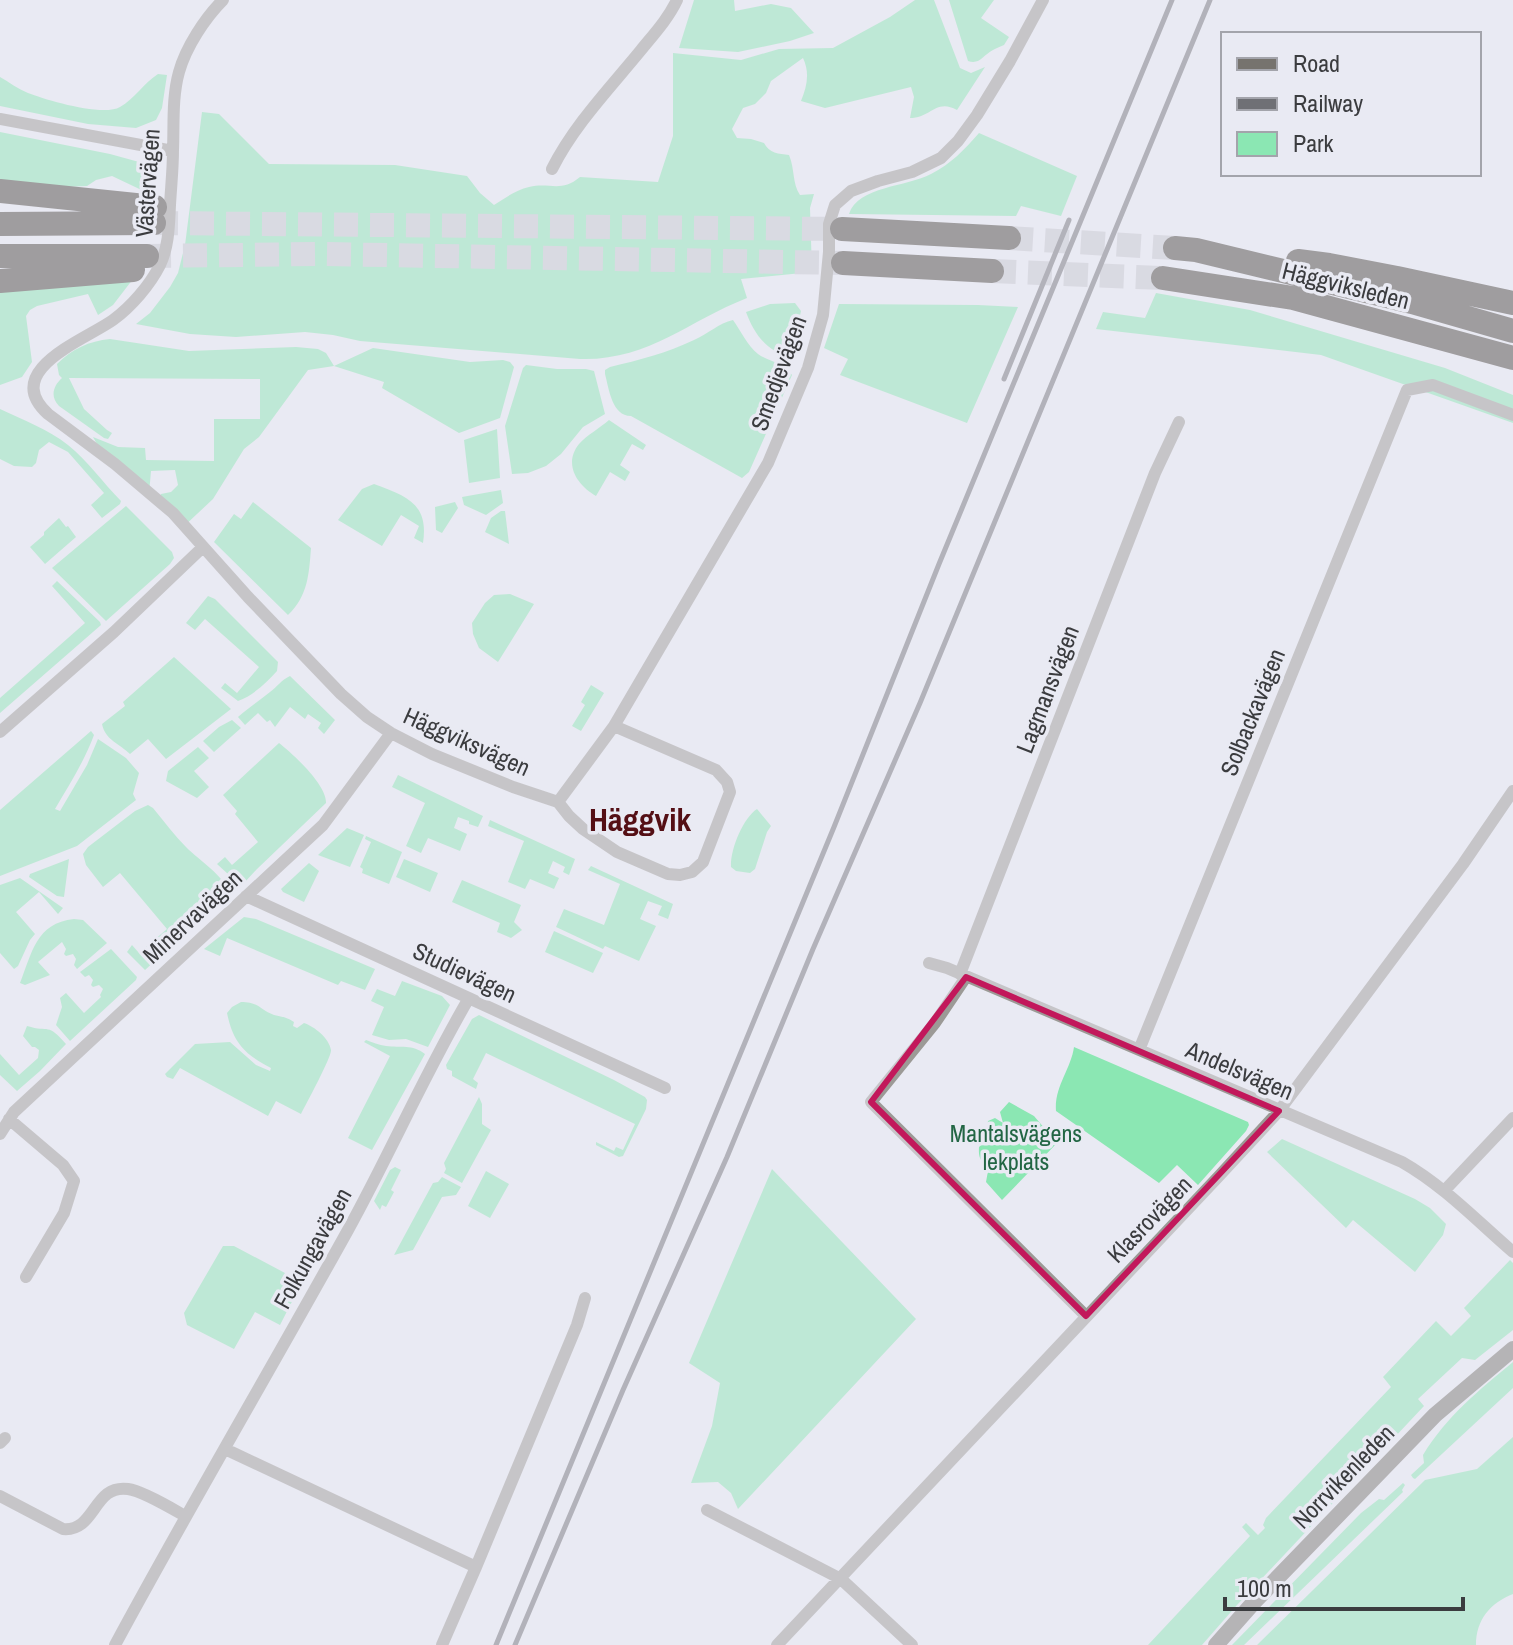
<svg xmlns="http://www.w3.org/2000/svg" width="1513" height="1645" font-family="'Archivo Narrow',sans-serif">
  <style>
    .green { fill: #8be7b3 }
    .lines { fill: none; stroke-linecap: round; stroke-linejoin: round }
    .motorway-tunnel { stroke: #c6c7cf; stroke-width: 24; stroke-dasharray: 24 12; stroke-linecap: butt }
    .minor { stroke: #9c9a96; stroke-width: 12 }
    .secondary { stroke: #76736e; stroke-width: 16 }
    .motorway { stroke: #45413a; stroke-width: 24 }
    .rail { stroke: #6f7075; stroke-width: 5 }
    .marked { fill: none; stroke: #c2185b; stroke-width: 6; stroke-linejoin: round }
    .labels { text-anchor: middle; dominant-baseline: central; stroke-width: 7; stroke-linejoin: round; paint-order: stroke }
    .street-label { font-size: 24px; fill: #3b3c3f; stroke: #e9eaf3 }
    .park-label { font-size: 24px; fill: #264; stroke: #e9eaf3 }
    .district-label { font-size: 32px; font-weight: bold; fill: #540f15; stroke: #e9eaf3 }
  </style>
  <rect width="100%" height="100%" fill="#e9eaf3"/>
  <path class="green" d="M694,0H734L735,11L771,4L791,8L814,33L790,41L738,52L679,48Z
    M915,0H934L960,68L971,73L985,67L957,110C936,98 931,118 910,118L914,97L911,87L825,108L801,101C807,86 810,73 803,58L771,81L766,93L755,104L743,108L732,129L737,138L751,139L764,143C769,153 779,154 789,155C795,169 792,183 800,195L814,194L810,208L812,272L741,279L747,298C688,321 648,361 580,359L360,341L333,335L305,332L236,337L190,334L136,324L150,313L170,287L178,273L185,245L202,112L219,114L269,164L395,165L467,176L480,193L494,205C505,198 516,190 529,187C550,182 561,193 580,177L658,182L673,136V53L741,60L779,49L833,48L890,17Z
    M949,0H994L981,18L1009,37L1004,45C1000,47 996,48 993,50C983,55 980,65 968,61Z
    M158,74L167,75L162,108L156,120L136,128L88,124L0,106V77C9,82 18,89 28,93C46,100 103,117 120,107C134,99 144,83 158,74Z
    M0,132L110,154L139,162L150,174L152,195L112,176L96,180L87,186L38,188L0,184Z
    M979,133L1077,176L1061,216L1021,206L1016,216L849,214C858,186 907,187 931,174C951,164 964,150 979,133Z
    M133,279L113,305L98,315L88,294L37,306L30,310L26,316L32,362L22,377L0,385V285Z
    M1156,293L1250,310L1445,368L1513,395V423L1321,355L1096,329L1103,312L1145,318Z
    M795,303L801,311L791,357C767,352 754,334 746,312L770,304Z
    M839,304L978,305L1018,307L967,423L840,375L848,359L824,348Z
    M733,320C741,331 747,345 758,354C769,362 785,363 792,375L749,472L742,478L631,416C612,416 609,389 605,374V370L610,367C639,360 667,353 694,340C708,334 719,323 733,320Z
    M110,339L189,351L296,347L318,349L326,353L334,366L373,348L470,362L503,360L510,362L514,367L500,418L459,433L382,388L384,382L334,366L308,370L259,437L244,449L213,499L181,529L157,504L161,494L171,492L178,485L175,470L151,471L149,494L103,455L93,437L118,447L145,448L146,460L214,461V419H260V379L69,378L84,409L107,430L112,433L108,439L104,438L59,406C50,397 53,386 62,378L59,375L57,364C72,349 89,341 110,339Z
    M526,365L557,369H586L594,371L605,414L583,427L561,454L546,466L528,473L512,474L505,426L523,368Z
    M0,409C23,420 48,429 68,445C88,461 103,483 121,501L120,504L102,518L91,505L104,493L68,452L49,442L39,450L36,463L32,467L14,466L0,459Z
    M609,420L646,445L643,450L632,444L620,465L630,472L625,481L610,472L596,496C577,485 563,464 579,444C587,435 600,428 609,420Z
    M497,429L500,478L469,483L464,440Z
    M374,484C407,496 429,504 423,543L414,538L419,526L401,515L382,546L338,520L362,489Z
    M501,490L503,503L486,515L464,505L462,497Z
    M253,502L311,548C309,574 308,596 288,615L214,542L234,514L241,519Z
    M455,502L458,508L442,533L436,530L435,507Z
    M126,506L172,552L174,558L170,564L106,621L52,568Z
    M501,511H505L509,544L485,532L491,518Z
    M59,518L66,527L68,526L76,537L45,564L30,547L44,535V532Z
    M57,581L100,622L101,625L0,713V698L85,623L52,586Z
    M510,594L534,604L498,662L479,648L473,634L472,623L485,603L494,595Z
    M208,596L215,599L278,662L277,671C266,683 254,695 238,701L221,688L225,683L237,693L259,667L205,619L195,630L186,623Z
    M174,657L231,709L166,759L148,739L130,754C120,744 105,740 102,724L125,706L123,702Z
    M290,676L335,720L324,734L318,728L321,723L308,714L305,719L290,707L275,727L270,720L267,722L258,713L245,725L238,717C248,708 259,701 270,692C277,687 281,680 290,676Z
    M591,685L604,693L581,731L572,726L585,705L581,702Z
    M232,720L241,728L214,752L203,741L219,727Z
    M91,731L94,735C84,762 69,785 55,809L60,811L87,765L98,739L126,758L139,773L133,794L136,800L77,846L0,876V810Z
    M279,743C293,754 327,785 326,803L257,869L244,883L240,885L217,864L225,857L232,865L258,842L235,814L237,811L223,795Z
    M198,747L209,758L194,771L209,787L197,798L166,781L168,771Z
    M398,775L483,816L478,827L469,824V821L458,817L454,828L467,834L460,851L428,838L421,853L406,846L425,803L392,787Z
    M148,805L153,808C164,821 174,835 186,847C200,861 223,875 230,893L145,970L127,952L132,945L139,953L167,929L120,873L103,887L86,865L83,854L88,847L135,811Z
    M757,809L771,826L767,832L755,869L750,873L736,871L731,867C730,850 743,818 757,809Z
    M490,820L575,859L569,875L563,872L565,867L553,861L548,873L559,878L554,889L530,879L525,889L508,882L524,841L488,826Z
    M347,828L364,835L350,867L318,855Z
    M366,836L402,852L389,884L362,873L363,869L360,867L371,842L365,839Z
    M69,859L64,897L57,896L29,877L30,874Z
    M404,859L438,873L430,892L396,877Z
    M309,863L319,871L304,902L283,892L281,889Z
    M591,866L673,904L668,919L658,915L662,906L648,901L640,919L656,926L639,961L605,946L603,949L556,927L564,909L604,925L620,884L588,870Z
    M20,878L63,908L58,914L39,892L16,912L35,934L30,940L18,966L14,969L0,953V885Z
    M462,880L521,905L514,922L522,930L511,938L497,932L500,923L452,902Z
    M244,917L256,919L375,969L365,990L341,981L338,985L227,938L220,956L204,949Z
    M74,919L83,920L107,943L77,969L74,965L76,959L73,954L66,956L64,954L66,949L62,942L38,962L50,975L25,985L20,983C32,953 36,923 74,919Z
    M554,931L603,953L593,973L545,952Z
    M111,949L137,977L136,980L70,1041L56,1025L62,1007L60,998L66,993L84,1013L101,997L100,995L103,989L99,985L93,987L91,985L93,980L89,975L85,977L80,972Z
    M402,981L442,996L450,1005L428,1047L406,1039L389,1040L372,1035L384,1007L371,1001L377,989L395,996Z
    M241,1002C259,1002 260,1010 274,1015C282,1017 287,1017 294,1022L293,1026L297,1028L304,1023C315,1027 329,1038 331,1050C332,1056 306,1104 301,1114L276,1101L268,1116L180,1068L173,1079L167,1077L165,1074L195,1044L230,1042L256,1065L270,1071L271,1068C244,1054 233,1042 227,1013L232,1007Z
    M479,1015L614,1080L645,1097L647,1100L646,1109L623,1156L619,1157L596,1145V1142L614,1151L616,1147L623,1150L635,1124L486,1053L473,1079L478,1083L476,1089L452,1076V1071L447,1069L446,1065L472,1019Z
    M27,1026C50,1033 47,1022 66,1044L40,1071L17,1091L0,1075V1054L19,1075L38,1058L39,1050L35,1047H32L23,1036Z
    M366,1040C372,1042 379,1045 386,1046C401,1048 412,1044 425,1054L372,1150L348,1138L390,1056L364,1042Z
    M1074,1047L1248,1122L1249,1125L1246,1131L1198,1185L1177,1165L1159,1183L1056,1111C1054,1087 1071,1069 1074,1047Z
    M479,1097L482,1104V1124L491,1130L462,1183L444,1173L446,1169L444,1163Z
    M1009,1102L1034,1116L1057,1143L1002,1200L986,1182L988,1171C984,1160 978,1163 979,1147L992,1135L987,1128L988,1121L995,1118L1003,1123L1000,1112Z
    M1282,1139L1415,1199L1430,1208L1446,1224L1443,1235L1415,1272L1353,1220L1346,1228L1267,1152Z
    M395,1167L401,1170L391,1190L394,1192L386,1207L382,1205L380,1210L374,1201L390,1170Z
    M772,1169L916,1319L738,1509L731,1493L718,1482L691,1483L712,1426L720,1383L689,1363Z
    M486,1171L509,1184L490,1218L468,1206Z
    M442,1177L461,1187L456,1195L442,1197L413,1250L394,1255L433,1183L438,1182Z
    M223,1246H234L302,1282L280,1325L255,1312L234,1349L187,1325L184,1313Z
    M1510,1260L1513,1263V1330L1475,1360L1462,1358L1418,1399L1424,1406L1237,1605L1202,1645H1148L1250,1536L1242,1527L1246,1523L1258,1535L1265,1528L1263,1525L1266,1518L1391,1387L1383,1377L1436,1321L1451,1336L1471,1316L1464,1308Z
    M1513,1362V1388L1415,1479L1413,1478L1411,1475L1424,1463L1423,1455C1447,1416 1478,1391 1513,1362Z
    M1513,1437V1594C1490,1603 1476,1620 1476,1645H1257L1425,1480L1477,1469Z
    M1403,1483L1405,1485L1402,1490L1403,1492L1244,1645H1232L1361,1513L1379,1499L1384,1500Z"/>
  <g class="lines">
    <path class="motorway-tunnel" d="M154,223L842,229
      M1009,238L1175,248
      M147,256L322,254L843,263
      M992,271L1163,278"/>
    <path class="minor" d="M223,0C205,18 186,47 179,72C172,97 174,124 173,150C173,169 171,187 170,205C169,225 169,246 160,265C150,285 131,307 113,320C85,340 0,370 48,414L115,464L173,513L248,597L341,694L367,717L391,733L432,754L513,787L558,802L569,816L583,829L617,852L668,874L680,875L692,872L703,862L730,792L727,782L716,770L614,726
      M0,119L173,151
      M552,169C574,125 610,88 641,50C654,34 668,19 677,0
      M0,732L114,632L203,547
      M558,802L614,726L768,463L808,368L823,315L829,252V224L835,205L851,191L878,181L912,172L941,158L958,141L977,115L1010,61L1043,0
      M246,896L665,1088
      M929,963L947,968L1402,1162C1444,1186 1477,1221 1513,1252
      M960,974L1155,473L1179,422
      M966,977L935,1023L871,1102L1086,1316
      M1139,1050L1407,390L1433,385L1513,415
      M9,1119L63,1165L74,1181L64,1213L26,1277
      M0,1134L14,1112L323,825L391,733
      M1444,1191L1513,1118
      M0,1443L5,1438
      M225,1449L476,1567
      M0,1496L63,1529C96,1532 93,1484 128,1489C143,1491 171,1508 185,1516
      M707,1510L841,1579L912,1645
      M115,1645C190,1506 271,1369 348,1230C390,1154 425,1073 469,998
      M442,1645L476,1567L577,1325L585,1298
      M777,1645L1219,1176L1279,1111L1463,864L1513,791"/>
    <path class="secondary" d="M1216,1645L1255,1601L1435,1415L1513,1349"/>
    <path class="motorway" d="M0,191L155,207
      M0,224L154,223
      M842,229L1009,238
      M1175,248L1196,250L1412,302L1513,331
      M0,256H147
      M1298,261L1329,265L1397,278L1513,303
      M843,263L992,271
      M1163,278L1293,298L1513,358
      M0,281L133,270"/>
    <path class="rail" d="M1004,379L1069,220
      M496,1645L834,827L939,564L1172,0
      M515,1645L623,1390L727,1157L813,949L920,703L1210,0"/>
  </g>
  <path d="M0 0H1513V1645H0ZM966,977L1279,1111L1086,1316L871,1102Z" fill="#e9eaf3" fill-opacity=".55" fill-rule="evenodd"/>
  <path class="marked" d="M966,977L1279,1111L1086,1316L871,1102Z"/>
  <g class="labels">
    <g class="street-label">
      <text transform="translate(147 183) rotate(-86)">Västervägen</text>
      <text transform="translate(1346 285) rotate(14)">Häggviksleden</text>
      <text transform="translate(778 373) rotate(-70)">Smedjevägen</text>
      <text transform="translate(1047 689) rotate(-69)">Lagmansvägen</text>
      <text transform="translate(1252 712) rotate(-68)">Solbackavägen</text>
      <text transform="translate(467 741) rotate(24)">Häggviksvägen</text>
      <text transform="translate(192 916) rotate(-43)">Minervavägen</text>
      <text transform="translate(465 972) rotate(25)">Studievägen</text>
      <text transform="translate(1240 1070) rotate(23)">Andelsvägen</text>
      <text transform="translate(1149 1219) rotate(-46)">Klasrovägen</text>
      <text transform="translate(312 1248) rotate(-61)">Folkungavägen</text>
      <text transform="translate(1343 1476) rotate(-46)">Norrvikenleden</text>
    </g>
    <g class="park-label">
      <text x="1016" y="1133">Mantalsvägens<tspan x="1016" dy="28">lekplats</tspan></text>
    </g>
    <g class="district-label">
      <text x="640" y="819">Häggvik</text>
    </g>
  </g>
  <rect x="1221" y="32" width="260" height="144" fill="#e9eaf3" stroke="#a3a4ab" stroke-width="2"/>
  <rect x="1237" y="58" width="40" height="12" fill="#76736e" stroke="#a3a4ab" stroke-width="2"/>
  <text x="1293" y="72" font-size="24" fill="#3b3c3f">Road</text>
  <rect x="1237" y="98" width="40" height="12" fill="#6f7075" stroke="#a3a4ab" stroke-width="2"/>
  <text x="1293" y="112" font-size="24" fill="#3b3c3f">Railway</text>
  <rect x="1237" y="132" width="40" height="24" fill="#8be7b3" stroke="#a3a4ab" stroke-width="2"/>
  <text x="1293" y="152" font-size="24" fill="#3b3c3f">Park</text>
  <path d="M1225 1597v12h238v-12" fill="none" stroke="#3b3c3f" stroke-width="4"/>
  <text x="1237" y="1597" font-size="24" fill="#3b3c3f" stroke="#e9eaf3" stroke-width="6" paint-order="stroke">100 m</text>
</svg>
